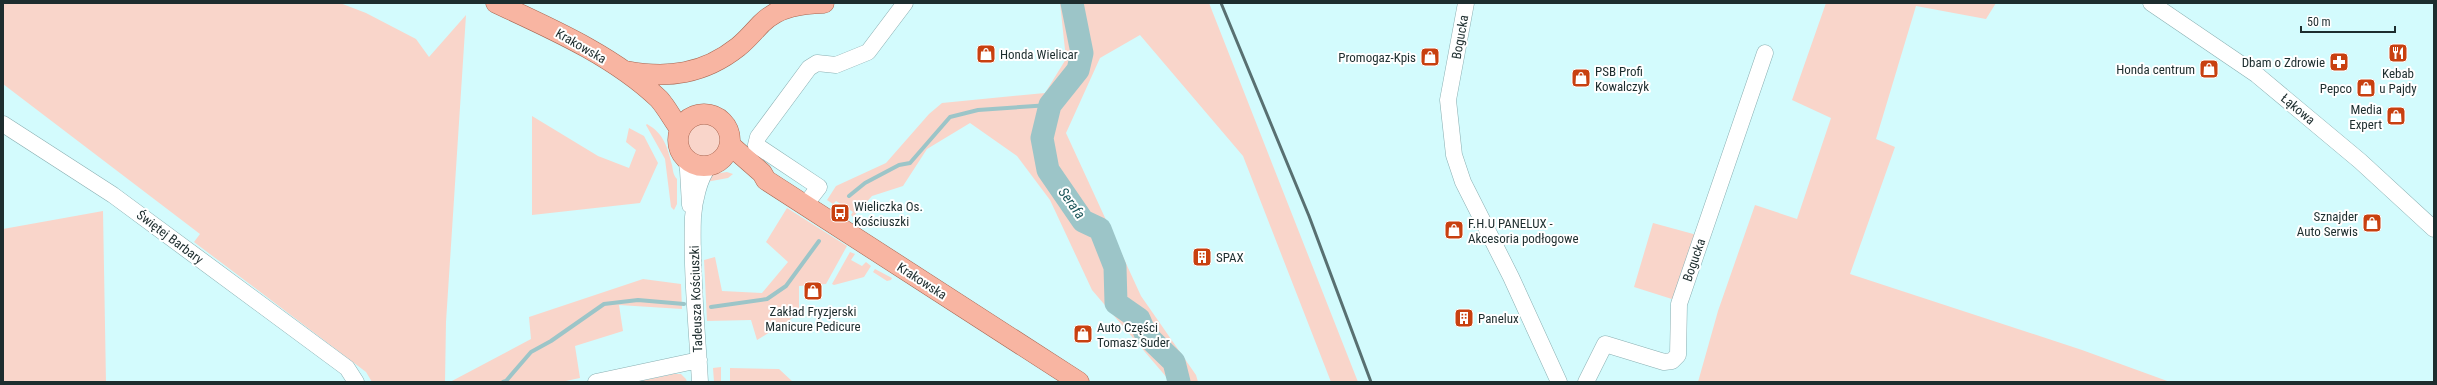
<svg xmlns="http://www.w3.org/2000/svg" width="2437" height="385" font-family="'Roboto Condensed',sans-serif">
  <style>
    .green { fill: #f9d5ca }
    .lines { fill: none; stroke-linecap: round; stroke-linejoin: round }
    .stream { stroke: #9cc5c8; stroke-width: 4 }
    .river { stroke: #9cc5c8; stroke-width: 23 }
    .minor-casing { stroke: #8aafb2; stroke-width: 17 }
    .major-casing { stroke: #a96651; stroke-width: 21 }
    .minor { stroke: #fff; stroke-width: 16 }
    .major { stroke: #f8b5a2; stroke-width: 20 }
    .rail { stroke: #587071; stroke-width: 3 }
    .labels { text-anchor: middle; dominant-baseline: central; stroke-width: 4; stroke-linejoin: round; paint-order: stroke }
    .street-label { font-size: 13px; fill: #1d2d2e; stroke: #fff }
    .poi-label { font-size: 13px; fill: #1d2d2e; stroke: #fff; text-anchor: start }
    .water-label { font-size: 14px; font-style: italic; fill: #1a5559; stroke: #fff }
  </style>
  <rect width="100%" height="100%" fill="#d3fbfd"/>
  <path class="green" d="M3,3H340L366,13L416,39L429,57L466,15L446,322L445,382H372L366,372L194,242L200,234L3,84Z
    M1060,3H1209L1358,382H1331L1243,156L1140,35L1100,58L1066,133L1141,296L1196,375L1198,382H1168V379L1092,290L1050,200L1017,156L970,123L927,149L903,186L872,196L853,217L851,215L853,212L836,201L833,204L827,200L836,186L886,163L929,114L942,103L1045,93L1066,59Z
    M1826,3H1996L1986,19L1916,6L1876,139L1895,147L1850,274L2082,350L2170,382H1698L1718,311L1755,205L1797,219L1831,118L1792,100Z
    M532,116L598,156L629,168L636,150L626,142L629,128L644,136L658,163L640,203L532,215Z
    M686 139a18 18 0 1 1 36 0a18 18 0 1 1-36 0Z
    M647,124C664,134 667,146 672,165C673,170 673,175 677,179V204L674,210L671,207L665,159L646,125Z
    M727,172L733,174L728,178L706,182L713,174Z
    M787,208L847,246L826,284L799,286V314L757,340L751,320L707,321L704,260L715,257L722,291L762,293L788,262L766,242Z
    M103,211L106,382H3V229Z
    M1653,223L1697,235L1675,300L1634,287Z
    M850,252L855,254L851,260L862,266L866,262L871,266L864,277L834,285L832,284Z
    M875,269L892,278L891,280L887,281L873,272Z
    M643,279L681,284L682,309L619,305L623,331L575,346L580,378L561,382H450L531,339L529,317Z
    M721,367V382H714L713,368Z
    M730,368L779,369L793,382H730Z
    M674,374H681L686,379L687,382H636Z"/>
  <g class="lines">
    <path class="stream" d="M849,196L865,183L899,165L910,163L950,117L978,110L1050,105
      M711,307L767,299L786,286L819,241
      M503,382L506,381L531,352L551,341L604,304L638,300L684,304"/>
    <path class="river" d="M1072,3L1082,53L1078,70L1050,105L1042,138L1048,170L1083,221L1100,229L1115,267L1116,303L1139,319L1146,335L1174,362L1179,382"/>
    <g class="minor-casing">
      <path id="minor" d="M1466,3L1448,100L1454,155L1463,182L1511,277L1559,382
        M2151,3L2257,75L2360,161L2434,229
        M3,124L113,195L347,368L356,382
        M686,158L688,170L690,205
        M805,205L819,187L756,145L758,137L809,68L817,63L836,65L868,52L905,3
        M596,382L699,360
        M700,382C697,329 691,270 693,217C694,202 699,178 709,166
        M1586,382L1605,344L1664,362L1672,361L1678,355L1679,304L1765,53"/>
    </g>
    <g class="major-casing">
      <path id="major" d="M496,3C552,29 614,56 659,99C667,108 673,120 680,129
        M626,71C668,79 704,74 738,47C747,40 754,31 762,23C779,6 801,4 824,3
        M678 140a26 26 0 1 1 52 0a26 26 0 1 1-52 0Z
        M730,145L762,173L766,180L1079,382"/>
    </g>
    <use href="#minor" class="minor"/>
    <use href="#major" class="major"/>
    <path class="rail" d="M1221,3L1309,216L1371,382"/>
  </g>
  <defs>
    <g id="restaurant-square" transform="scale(1)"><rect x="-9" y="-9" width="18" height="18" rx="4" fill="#c84010" stroke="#fff"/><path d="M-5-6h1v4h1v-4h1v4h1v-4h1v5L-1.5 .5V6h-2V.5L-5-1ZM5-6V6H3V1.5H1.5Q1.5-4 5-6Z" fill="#fff"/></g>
    <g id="shop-square" transform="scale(1)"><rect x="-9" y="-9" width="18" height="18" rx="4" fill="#c84010" stroke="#fff"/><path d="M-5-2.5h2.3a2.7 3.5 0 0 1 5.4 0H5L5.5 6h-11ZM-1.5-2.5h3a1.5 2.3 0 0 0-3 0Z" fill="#fff"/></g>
    <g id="pharmacy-square" transform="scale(1)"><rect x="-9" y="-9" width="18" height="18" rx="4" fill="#c84010" stroke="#fff"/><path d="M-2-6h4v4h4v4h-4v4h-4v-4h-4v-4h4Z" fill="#fff"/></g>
    <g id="bus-square" transform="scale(1)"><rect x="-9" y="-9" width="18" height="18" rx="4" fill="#c84010" stroke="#fff"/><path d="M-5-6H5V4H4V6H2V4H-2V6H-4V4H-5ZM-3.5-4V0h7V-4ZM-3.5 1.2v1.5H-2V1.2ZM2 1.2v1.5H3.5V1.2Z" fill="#fff"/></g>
    <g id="building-square" transform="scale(1)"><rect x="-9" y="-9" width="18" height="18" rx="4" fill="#c84010" stroke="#fff"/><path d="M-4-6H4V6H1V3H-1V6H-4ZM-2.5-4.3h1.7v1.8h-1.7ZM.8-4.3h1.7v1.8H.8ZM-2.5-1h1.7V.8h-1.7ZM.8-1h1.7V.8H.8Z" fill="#fff"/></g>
  </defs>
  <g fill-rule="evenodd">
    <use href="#restaurant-square" x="2398" y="53"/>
    <use href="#shop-square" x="986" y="54"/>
    <use href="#shop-square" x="1430" y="57"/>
    <use href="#pharmacy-square" x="2339" y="62"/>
    <use href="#shop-square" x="2209" y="69"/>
    <use href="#shop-square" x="1581" y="78"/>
    <use href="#shop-square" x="2366" y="88"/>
    <use href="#shop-square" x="2396" y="116"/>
    <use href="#bus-square" x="840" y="213"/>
    <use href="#shop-square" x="2372" y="223"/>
    <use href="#shop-square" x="1454" y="230"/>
    <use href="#building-square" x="1202" y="257"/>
    <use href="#shop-square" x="813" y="291"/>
    <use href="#building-square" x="1464" y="318"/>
    <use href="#shop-square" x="1083" y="334"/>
  </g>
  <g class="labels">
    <g class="street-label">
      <text transform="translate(1460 37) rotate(-80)">Bogucka</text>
      <text transform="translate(581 46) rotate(30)">Krakowska</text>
      <text transform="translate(2298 109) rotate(40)">Łąkowa</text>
      <text transform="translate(170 237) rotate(37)">Świętej Barbary</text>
      <text transform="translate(1694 260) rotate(-71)">Bogucka</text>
      <text transform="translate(922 281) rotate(33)">Krakowska</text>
      <text transform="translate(696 299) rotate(-92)">Tadeusza Kościuszki</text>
    </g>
    <g class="poi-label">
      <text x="1000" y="54">Honda Wielicar</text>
      <text x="1416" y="57" text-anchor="end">Promogaz-Kpis</text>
      <text x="2325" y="62" text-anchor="end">Dbam o Zdrowie</text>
      <text x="2195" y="69" text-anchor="end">Honda centrum</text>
      <text x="1595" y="71">PSB Profi<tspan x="1595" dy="15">Kowalczyk</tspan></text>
      <text x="2398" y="73" text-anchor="middle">Kebab<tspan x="2398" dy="15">u Pajdy</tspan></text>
      <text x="2352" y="88" text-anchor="end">Pepco</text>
      <text x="2382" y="109" text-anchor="end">Media<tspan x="2382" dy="15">Expert</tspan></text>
      <text x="854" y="206">Wieliczka Os.<tspan x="854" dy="15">Kościuszki</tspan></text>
      <text x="2358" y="216" text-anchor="end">Sznajder<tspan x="2358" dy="15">Auto Serwis</tspan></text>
      <text x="1468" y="223">F.H.U PANELUX -<tspan x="1468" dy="15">Akcesoria podłogowe</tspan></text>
      <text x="1216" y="257">SPAX</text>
      <text x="813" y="311" text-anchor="middle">Zakład Fryzjerski<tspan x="813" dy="15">Manicure Pedicure</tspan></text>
      <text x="1478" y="318">Panelux</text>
      <text x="1097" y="327">Auto Części<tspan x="1097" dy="15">Tomasz Suder</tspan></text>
    </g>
    <g class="water-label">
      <text transform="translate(1072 203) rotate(54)">Serafa</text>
    </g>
  </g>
  <rect width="2437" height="385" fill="none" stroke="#1d2d2e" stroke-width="8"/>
  <path d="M2301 26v6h94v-6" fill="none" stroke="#1d2d2e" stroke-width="2"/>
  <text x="2307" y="26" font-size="12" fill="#1d2d2e" stroke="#ffffff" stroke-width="3" paint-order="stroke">50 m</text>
</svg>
